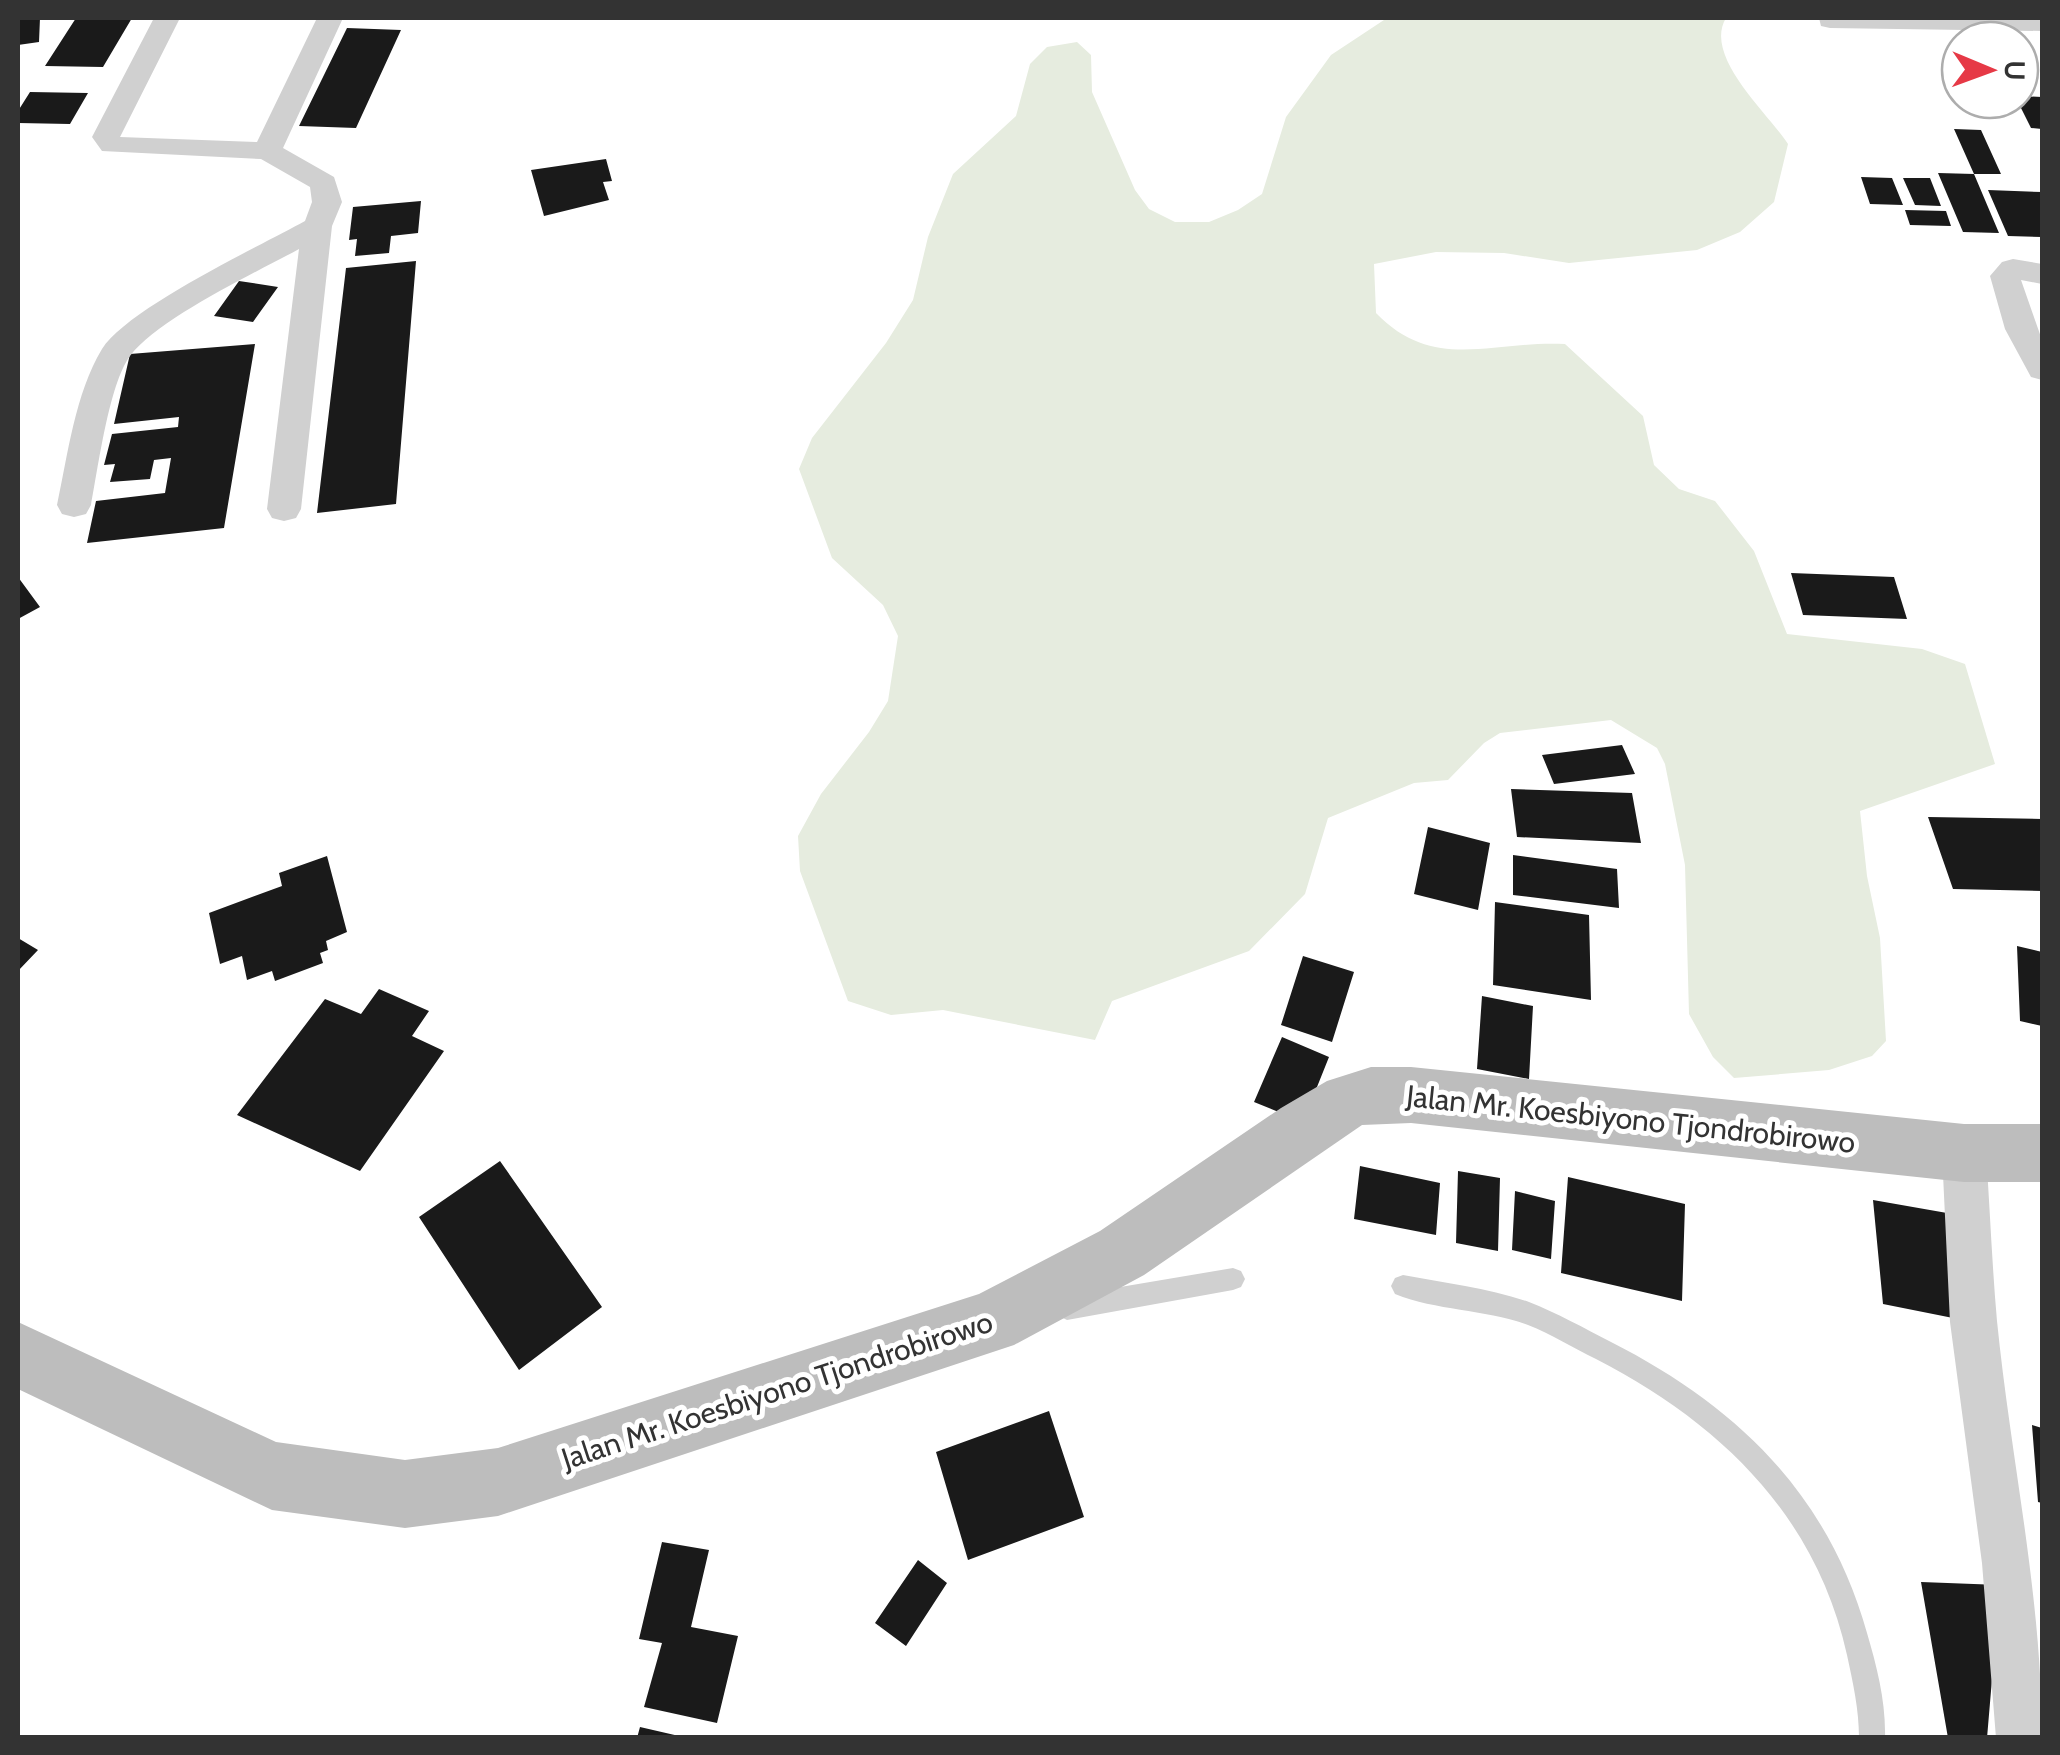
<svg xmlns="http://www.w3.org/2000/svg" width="2060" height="1755" font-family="Cabin,sans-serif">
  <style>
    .green { fill: #e6ecdf }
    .building { fill: #1a1a1a }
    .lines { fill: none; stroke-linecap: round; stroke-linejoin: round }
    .lane { fill: #d0d0d0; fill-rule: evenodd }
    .street { fill: #d0d0d0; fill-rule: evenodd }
    .secondary { fill: #bdbdbd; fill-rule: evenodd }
    .labels { text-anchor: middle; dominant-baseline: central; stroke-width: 10; stroke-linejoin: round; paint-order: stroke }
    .street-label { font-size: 30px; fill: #333; stroke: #fff }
  </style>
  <rect width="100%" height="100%" fill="#fff"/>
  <path class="green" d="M1387,18H1726C1703,56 1767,112 1788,144L1774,202L1740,232L1697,250L1569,263L1504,253L1436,252L1374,264L1376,313C1434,373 1492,340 1565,344L1643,416L1654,465L1679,489L1715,501L1754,551L1787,634L1922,649L1965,664L1995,764L1860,811L1867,876L1880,938L1886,1041L1872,1056L1829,1070L1734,1078L1713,1057L1689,1014L1685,865L1665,764L1657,748L1611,720L1500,733L1484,743L1448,780L1414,783L1328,818L1305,894L1249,951L1112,1001L1095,1040L943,1010L891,1015L848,1001L800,871L798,836L821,794L869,732L888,701L898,636L883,605L832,558L799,469L812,438L886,343L913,300L928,237L953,174L1016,116L1030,64L1047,47L1077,42L1091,55L1092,92L1135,190L1149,209L1175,222H1209L1238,210L1262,194L1286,117L1331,55Z"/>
  <path class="building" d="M18,18H40L39,42L18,45Z
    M76,18H132L103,67L45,66Z
    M347,28L401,30L356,128L299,126Z
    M30,92L88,93L70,124L18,123V111Z
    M2020,96L2042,97V129L2031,128L2017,100Z
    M1954,129L1981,130L2001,174H1974Z
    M606,159L612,181L603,182L609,200L544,216L531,170Z
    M1938,173L1974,174L1999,233L1963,232Z
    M1861,177L1892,178L1903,205L1870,204Z
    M1903,178H1930L1941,206L1915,205Z
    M1988,190L2042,192V237L2008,236Z
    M421,201L418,233L391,236L389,253L355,256L357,239L349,240L353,207Z
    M1905,210L1946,211L1951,226L1910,225Z
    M416,261L396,504L317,513L346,268Z
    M239,281L278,287L253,322L214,316Z
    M255,344L224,528L87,543L96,501L165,493L171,458L154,460L150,479L110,482L115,464L104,465L112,434L178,427L179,417L114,424L130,354Z
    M1791,573L1894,577L1907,619L1803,615Z
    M18,577L40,607L18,619Z
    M1622,745L1635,774L1554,784L1542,755Z
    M1511,789L1632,793L1641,843L1517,837Z
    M1928,817L2042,819V891L1953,889Z
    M1428,827L1490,843L1478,910L1414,894Z
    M1513,855L1617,869L1619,908L1513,895Z
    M327,856L347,932L326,941L328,950L320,953L323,963L275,981L272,971L247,980L242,956L220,964L209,913L282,886L279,873Z
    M1495,902L1589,915L1591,1000L1493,985Z
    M18,938L38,950L18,971Z
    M2017,946L2042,952V1026L2020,1021Z
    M1303,956L1354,972L1332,1042L1281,1025Z
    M379,989L429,1011L412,1036L444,1051L360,1171L237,1115L325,999L361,1014Z
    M1482,996L1533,1006L1529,1079L1477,1069Z
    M1282,1037L1329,1057L1303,1122L1254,1102Z
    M500,1161L602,1307L519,1370L419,1217Z
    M1360,1166L1440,1183L1436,1235L1354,1219Z
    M1458,1171L1500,1178L1498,1251L1456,1243Z
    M1568,1177L1685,1204L1682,1301L1561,1273Z
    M1515,1191L1555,1201L1551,1259L1512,1250Z
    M1873,1200L1947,1213L1958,1319L1883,1304Z
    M1049,1411L1084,1517L968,1560L936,1452Z
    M2032,1425L2042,1428V1503L2038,1502Z
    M662,1542L709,1550L691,1627L738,1636L717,1723L644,1707L662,1643L639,1639Z
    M918,1560L947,1583L906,1646L875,1623Z
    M1921,1582L2000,1585L1987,1738H1948Z
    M640,1727L679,1736V1738H637Z"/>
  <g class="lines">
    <path class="lane" d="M1233,1268L1241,1271L1245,1279L1241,1287L1233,1290L1067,1320L1059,1316L1055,1308L1059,1300L1067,1296Z
      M1403,1275C1445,1283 1489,1288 1529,1302C1557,1313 1584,1328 1611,1342C1737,1406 1828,1494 1867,1633C1877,1667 1886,1702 1885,1738H1859C1859,1709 1853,1683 1847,1655C1816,1515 1720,1423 1596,1359C1573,1348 1551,1334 1528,1325C1485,1309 1437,1311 1395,1294L1391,1286L1395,1278Z"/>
    <path class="street" d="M154,18H180L120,137L257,142L317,18H343L283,148L334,177L342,202L332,226L301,509L296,518L284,521L272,518L267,509L299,249C255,273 159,318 130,356C109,384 98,469 91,505L86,514L74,517L62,514L57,505C68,454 75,394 102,349C128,308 258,247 305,221L312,202L310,187L261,159L102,151L92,137Z
      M1819,18H2042V31L1830,28L1821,26Z
      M2013,259L2042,264V284L2021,280L2042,340V380L2031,377L2005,329L1990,276L2002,262Z
      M1964,1132L1980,1138L1986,1153C1990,1209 1992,1265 1997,1321C2011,1461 2042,1596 2042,1738H1996L1982,1563L1950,1322L1942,1153L1948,1138Z"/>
    <path class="secondary" d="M1371,1067H1411L1964,1124H2042V1182H1964L1411,1123L1362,1125L1144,1275L1014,1345L498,1516L405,1528L272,1510L18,1389V1322L276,1442L405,1460L498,1448L979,1294L1100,1231L1281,1108L1327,1081Z"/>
  </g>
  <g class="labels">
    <g class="street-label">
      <text transform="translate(1631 1119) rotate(6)">Jalan Mr. Koesbiyono Tjondrobirowo</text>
      <text transform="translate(777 1390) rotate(-18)">Jalan Mr. Koesbiyono Tjondrobirowo</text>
    </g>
  </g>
  <rect width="2060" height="1755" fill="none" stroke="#333333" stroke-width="40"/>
  <g transform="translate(1990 70) rotate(91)"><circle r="48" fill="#ffffff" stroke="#adadad" stroke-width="2.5"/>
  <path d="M0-8L18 38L0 25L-18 38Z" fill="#e63946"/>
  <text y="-15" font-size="28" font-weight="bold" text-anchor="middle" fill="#333333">U</text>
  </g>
</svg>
